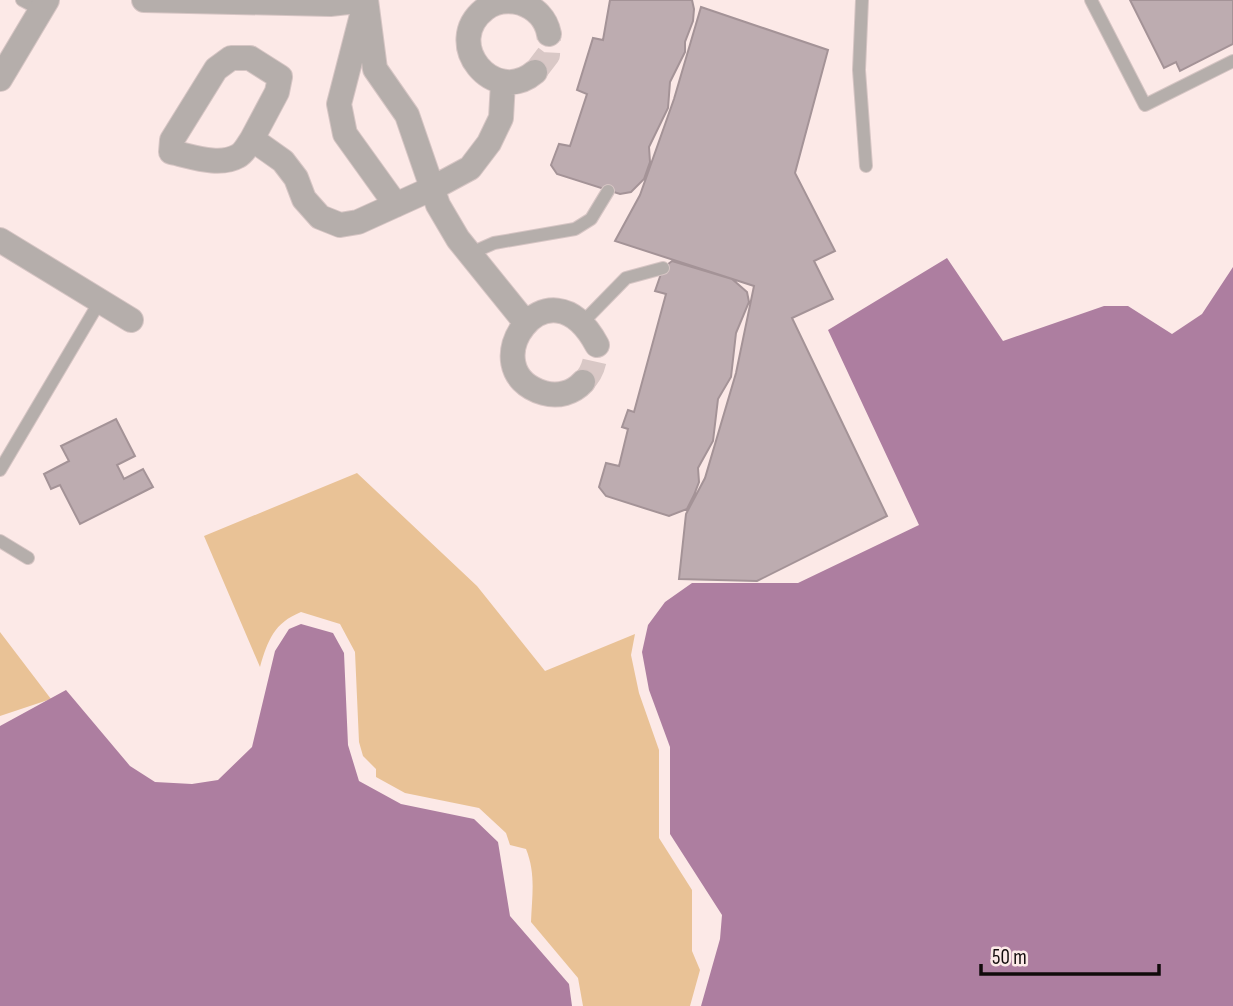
<svg xmlns="http://www.w3.org/2000/svg" width="1233" height="1006" font-family="'Sofia Sans Condensed',sans-serif">
  <style>
    .green { fill: #e9c296 }
    .water { fill: #ad7ea0 }
    .building { fill: #bdacb0; stroke: #a49397; stroke-width: 2 }
    .lines { fill: none; stroke-linecap: round; stroke-linejoin: round }
    .street-tunnel { stroke: #d9c8c6; stroke-width: 24; stroke-dasharray: 24 12; stroke-linecap: butt }
    .lane-casing { stroke: #d6c5c4; stroke-width: 14 }
    .street-casing { stroke: #d6c5c4; stroke-width: 26 }
    .lane { stroke: #b5aeab; stroke-width: 12 }
    .street { stroke: #b5aeab; stroke-width: 24 }
  </style>
  <rect width="100%" height="100%" fill="#fce9e7"/>
  <path class="green" d="M357,473L477,586L545,671L635,634L631,655L639,693L659,750V838L692,890V951L700,970L690,1006H583L578,978L531,922C532,895 536,874 526,849L510,845L506,833L479,808L405,793L376,777V769L363,756L359,742L355,652L340,624L301,612C274,623 268,640 260,667L204,536Z
    M0,632L51,699L0,716Z"/>
  <path class="water" d="M947,258L1003,341L1104,306H1128L1172,334L1202,314L1233,267V1006H701L720,939L722,915L670,834V747L649,690L642,652L648,625L665,602L692,583H798L919,525L828,330Z
    M301,624L333,633L344,653L348,745L359,781L401,804L474,819L498,842L510,916L569,984L572,1006H0V726L66,690L130,766L155,782L192,784L218,780L252,747L275,651L289,629Z"/>
  <path class="building" d="M610,0H692L694,9L693,21L685,42V52L670,82L668,108L649,147L650,162L644,179L631,192L620,194L557,174L551,165L559,144L570,146L587,94L577,90L593,38L603,40Z
    M1130,0H1233V44L1180,71L1176,62L1164,68Z
    M701,7L828,50L795,173L835,251L814,261L833,299L792,318L887,516L757,581L679,579L686,514L705,478L736,373L754,286L615,241L640,195L674,99Z
    M672,261L732,279L747,292L749,302L736,333L731,377L718,399L713,441L698,468L699,482L694,495L687,509L669,516L606,496L599,487L606,463L619,466L628,429L622,427L628,410L634,412L666,294L655,291L663,268Z
    M116,419L135,456L117,465L124,479L143,469L153,487L80,524L60,485L51,489L44,474L69,461L61,446Z"/>
  <g class="lines">
    <path class="street-tunnel" d="M535,72L548,55L549,34
      M583,382C594,372 595,360 597,345"/>
    <g class="lane-casing">
      <path id="lane" d="M22,0L41,10
        M862,0L859,70L866,166
        M1091,0L1145,105L1233,61
        M469,254L494,243L575,229L591,219L608,191
        M583,322L626,278L663,268
        M0,470L100,301
        M0,541L28,558"/>
    </g>
    <g class="street-casing">
      <path id="street" d="M144,0L330,4L366,0
        M366,0L375,69L407,115L438,205L458,239L525,322
        M363,11L339,104L345,134L396,205
        M535,72C494,107 441,43 485,9C495,1 509,0 521,3C535,8 546,18 549,34
        M0,79L47,0
        M252,139C248,145 244,153 238,156C219,167 191,156 171,152L172,140L216,69L231,58H250L280,77L277,92L252,139L283,161L296,178L304,199L320,217L340,225L358,222L433,188L470,168L489,143L501,118L503,82
        M0,240L131,320
        M583,382C573,393 558,397 544,393C468,371 548,253 597,345"/>
    </g>
    <use href="#lane" class="lane"/>
    <use href="#street" class="street"/>
  </g>
  <path d="M981 964v10h178v-10" fill="none" stroke="#110b0b" stroke-width="3.5"/>
  <text x="992" y="964" font-size="21" fill="#110b0b" stroke="#fce9e7" stroke-width="5" paint-order="stroke">50 m</text>
</svg>
